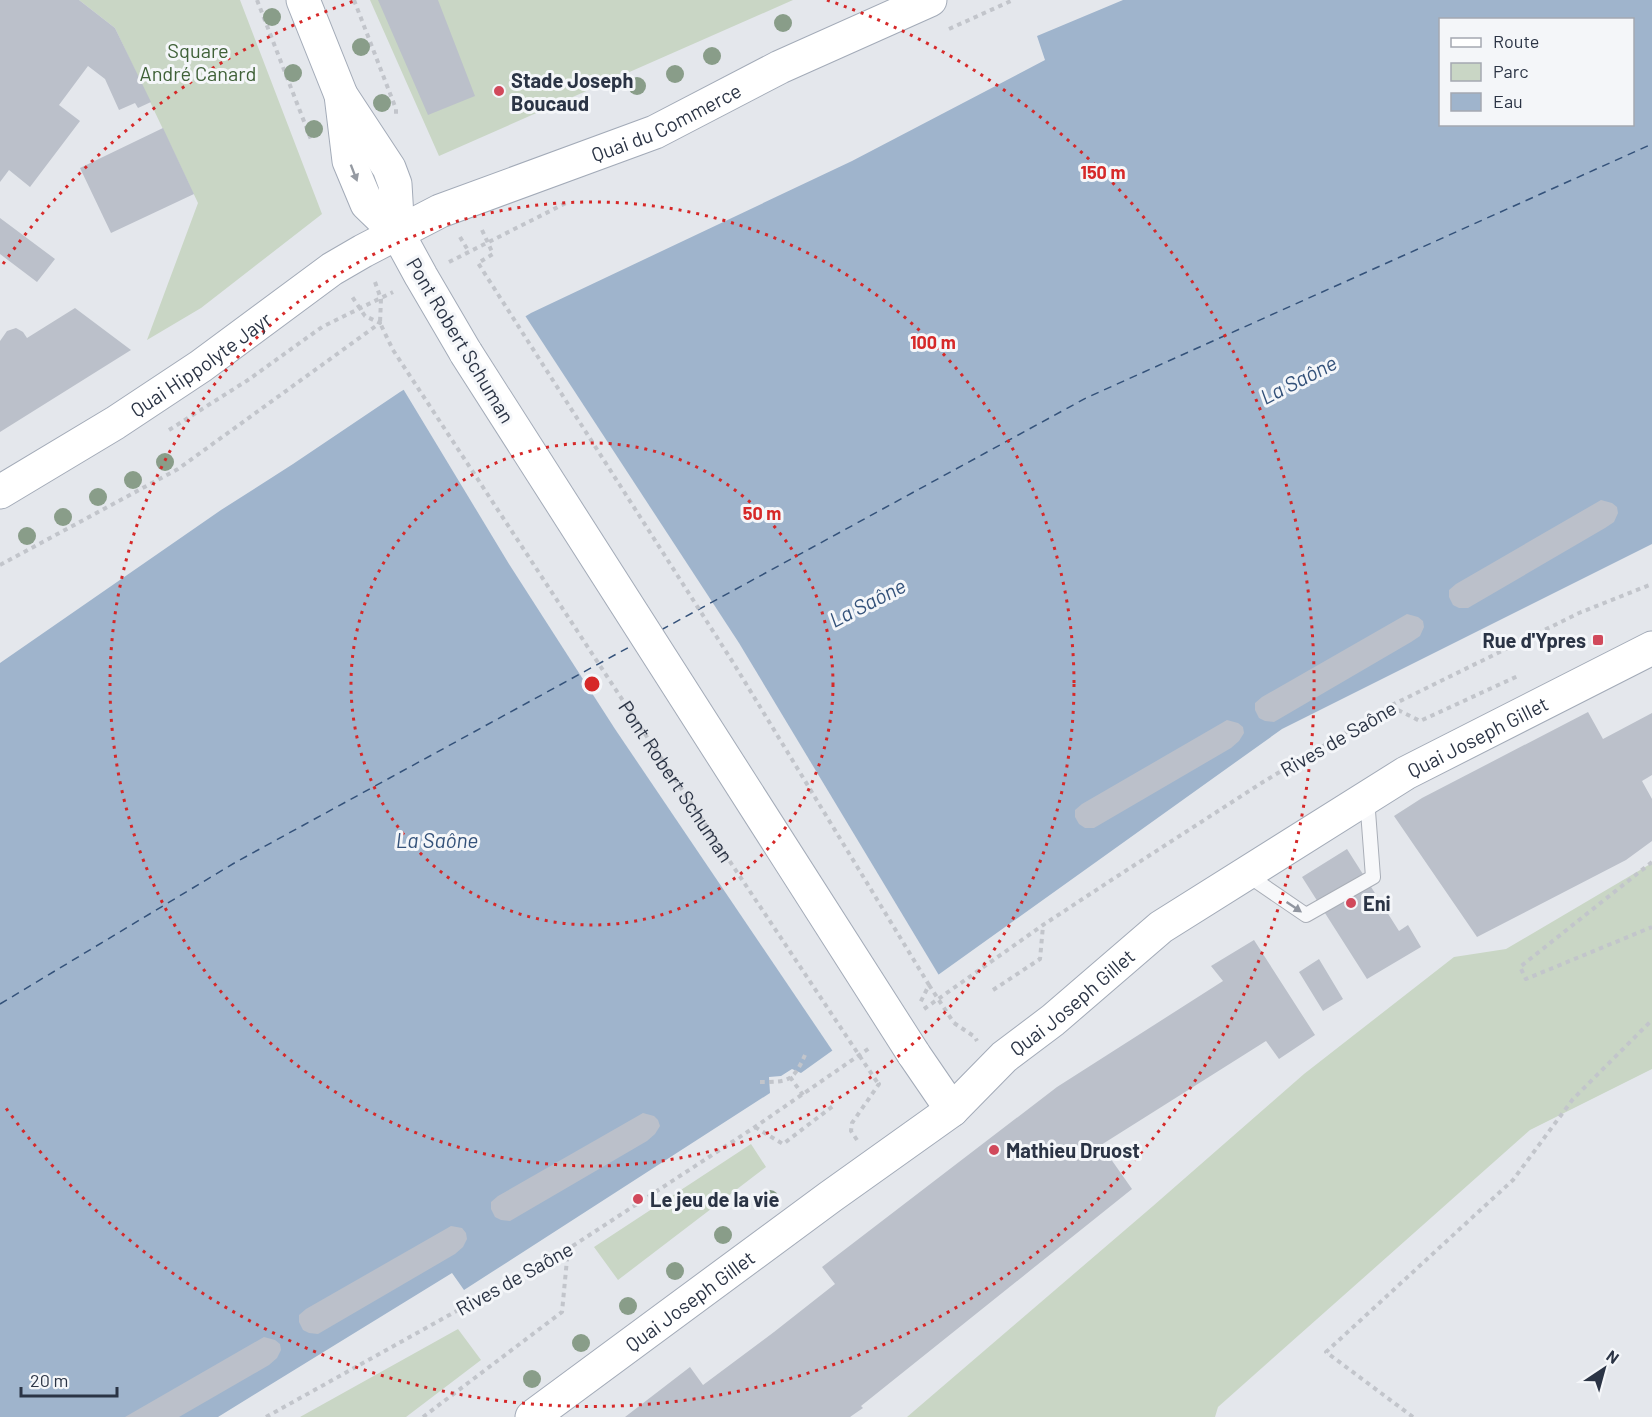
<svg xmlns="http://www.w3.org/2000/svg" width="1652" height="1417" font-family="Barlow,sans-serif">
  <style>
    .green { fill: #c9d6c5 }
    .water { fill: #9fb4cc; fill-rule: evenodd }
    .pier { fill: #e4e7ec }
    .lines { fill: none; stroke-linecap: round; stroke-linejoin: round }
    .ferry { stroke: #34527a; stroke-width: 1.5; stroke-dasharray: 8 6; stroke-linecap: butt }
    .building { fill: #bbc0ca }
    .lane-casing { stroke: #a9aeb7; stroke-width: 16 }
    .primary-casing { stroke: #a3abb8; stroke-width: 35 }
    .path { stroke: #c2c5cb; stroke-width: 4; stroke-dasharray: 4.5 4.5; stroke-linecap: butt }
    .lane { stroke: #f7f8fa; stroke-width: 14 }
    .primary { stroke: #fff; stroke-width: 33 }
    .primary-bridge-casing { stroke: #a3abb8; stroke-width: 35; stroke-linecap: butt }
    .path-bridge { stroke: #c2c5cb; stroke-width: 4; stroke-dasharray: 4.5 4.5; stroke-linecap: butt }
    .primary-bridge { stroke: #fff; stroke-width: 33 }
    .tree { fill: #899d89 }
    .oneway { fill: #959aa2 }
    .oneway2 { fill: #9196a0 }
    .ring { fill: none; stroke: #d62828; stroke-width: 3; stroke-dasharray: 3 6 }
    .poi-dot { fill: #d1495b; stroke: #f4f6f9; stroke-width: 2 }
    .labels { text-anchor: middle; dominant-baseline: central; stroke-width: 6; stroke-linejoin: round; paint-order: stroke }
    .park-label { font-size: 20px; fill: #3f6138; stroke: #f4f6f9 }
    .poi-label { font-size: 20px; font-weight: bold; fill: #2b3445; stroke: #f4f6f9; text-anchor: start }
    .street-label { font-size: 20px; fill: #2b3445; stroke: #f4f6f9 }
    .water-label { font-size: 21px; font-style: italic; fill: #34527a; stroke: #f4f6f9 }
    .centre { fill: #d62828; stroke: #f4f6f9; stroke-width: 3 }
    .ring-label { font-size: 18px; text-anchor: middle; font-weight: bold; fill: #d62828; stroke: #f4f6f9; stroke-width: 6; stroke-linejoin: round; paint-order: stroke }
  </style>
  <rect width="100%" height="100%" fill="#e4e7ec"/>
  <path class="green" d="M79,0H240L322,214L201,308L147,340L198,203L115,28Z
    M370,0H793L439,156Z
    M1652,863V1069L1530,1130L1218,1407L1215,1417H907L1153,1206L1304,1074L1454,957L1506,949Z
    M751,1144L766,1167L618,1280L594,1247Z
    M458,1329L481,1360L406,1417H300Z"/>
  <path class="water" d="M1123,0H1652V544L1282,729L801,1073L792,1069L781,1076L769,1077L770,1093L464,1290L452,1273L218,1417H0V663L221,510L293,464L400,392L531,313L852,161L1045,60L1037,36ZM1440,20H1632V124H1440Z"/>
  <path class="pier" d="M524,314L739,643L940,977L834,1053L615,729L509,564L402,387Z"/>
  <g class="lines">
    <path class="ferry" d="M661,630L1086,398L1652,144
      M0,1004L236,862L633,645"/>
  </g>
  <path class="building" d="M0,0H79L115,28L151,102L138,108L135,103L119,110L105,79L88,66L59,105L80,121L30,187L9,170L0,182Z
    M378,0H438L475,96L428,115Z
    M163,128L194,194L111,233L80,168Z
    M0,218L55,259L37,282L0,254Z
    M75,308L131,350L0,432V341L7,331L16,328L23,332L27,338Z
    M1601,500L1612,503L1617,507L1618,513L1614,522L1605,528L1468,608H1459L1453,605L1449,597V590L1456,584Z
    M1407,614L1418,617L1423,621L1424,627L1420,636L1411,642L1274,722L1265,721L1259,718L1255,710V703L1262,697Z
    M1588,712L1603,739L1652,713V775L1642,781L1652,799V841L1626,860L1477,937L1394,816L1422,798Z
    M1227,720L1238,723L1243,727L1244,733L1239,741L1231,748L1094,828H1085L1079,824L1075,817V810L1082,804Z
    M1347,849L1399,931L1408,925L1421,947L1367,979L1302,877Z
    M1254,940L1315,1035L1279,1059L1266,1041L1101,1145L1132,1189L861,1406L863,1408L850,1417H625L690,1367L703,1385L774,1332L835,1284L822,1267L1057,1087L1223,981L1211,966Z
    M1319,959L1343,999L1323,1011L1299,972Z
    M643,1113L654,1116L658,1120L660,1126L655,1134L647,1141L510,1221L501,1220L495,1217L491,1209V1202L498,1196Z
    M451,1226L462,1228L466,1233L467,1239L463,1247L455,1254L318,1334L309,1333L303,1330L299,1322V1315L306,1309Z
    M264,1337L275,1340L280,1344L281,1350L277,1358L269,1365L179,1417H125Z"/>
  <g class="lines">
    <g class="lane-casing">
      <path id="lane" d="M1246,874L1306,915L1373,877L1367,798"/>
    </g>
    <g class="primary-casing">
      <g id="primary">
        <path d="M303,0L341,95L389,168L395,184L398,234"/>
        <path d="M341,95L349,161L367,204L398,234L421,276L466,353"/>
        <path id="s1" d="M0,492L115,423L201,366L332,269L363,251L440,211L655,132L780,67L930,0"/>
        <path d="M913,1053L952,1110"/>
        <path id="s2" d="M532,1417L830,1197L952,1110L1004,1057L1053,1020L1161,927L1406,773L1652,648"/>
      </g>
    </g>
    <path class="path" d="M257,0L312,142
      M354,0L396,109V116
      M949,29L1013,0
      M482,230L493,254L478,263L734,664L929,985L920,1003
      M460,237L469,252
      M449,262L568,202
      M375,282L381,299L380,323L393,350
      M169,430L248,380L322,327L393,292
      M0,565L178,469L380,323L365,316L351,295
      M1390,706L1420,721L1518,676
      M1652,862L1520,967L1526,979L1652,927
      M993,990L1040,959L1043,926
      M924,1009L1043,925L1113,879L1263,782L1390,706L1579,613L1652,584
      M954,1023L975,1037L977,1041
      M790,1077L803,1095
      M760,1082C788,1082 793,1082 805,1055
      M755,1127L783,1144L833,1106
      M857,1140L851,1131L852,1123L879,1084L877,1082
      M266,1417L568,1249L755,1127L871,1047
      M423,1417L562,1312L568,1249
      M1413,1417L1326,1352L1513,1180L1573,1099L1652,1020"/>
    <use href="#lane" class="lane"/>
    <use href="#primary" class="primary"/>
    <g class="primary-bridge-casing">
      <path id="primary-bridge" d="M466,353L913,1053"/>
    </g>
    <g class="path-bridge">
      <path id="s3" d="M393,350L633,716L877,1082"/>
      <path d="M929,985L954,1023"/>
    </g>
    <use href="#primary-bridge" class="primary-bridge"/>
  </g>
  <g class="tree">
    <circle cx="272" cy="17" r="9"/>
    <circle cx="783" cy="23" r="9"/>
    <circle cx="361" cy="47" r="9"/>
    <circle cx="712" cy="56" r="9"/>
    <circle cx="293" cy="73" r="9"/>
    <circle cx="675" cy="74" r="9"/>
    <circle cx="637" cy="86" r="9"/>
    <circle cx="382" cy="103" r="9"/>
    <circle cx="314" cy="129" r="9"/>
    <circle cx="165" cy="462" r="9"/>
    <circle cx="133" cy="480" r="9"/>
    <circle cx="98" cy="497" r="9"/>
    <circle cx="63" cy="517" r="9"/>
    <circle cx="27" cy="536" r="9"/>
    <circle cx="770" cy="1199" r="9"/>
    <circle cx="723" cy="1235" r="9"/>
    <circle cx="675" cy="1271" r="9"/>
    <circle cx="628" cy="1306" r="9"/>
    <circle cx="581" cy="1343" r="9"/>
    <circle cx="532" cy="1379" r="9"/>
  </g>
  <defs><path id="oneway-solid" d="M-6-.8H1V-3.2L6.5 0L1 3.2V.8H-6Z" transform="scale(1.5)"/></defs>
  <use class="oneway" href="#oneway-solid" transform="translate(354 173) rotate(69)"/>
  <use class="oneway2" href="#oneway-solid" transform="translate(1294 907) rotate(34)"/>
  <g class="ring">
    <circle cx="592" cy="684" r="241"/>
    <circle cx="592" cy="684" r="482"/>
    <path d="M3 264A723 723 0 0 1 357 0M827 0A723 723 0 1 1 3 1104"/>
  </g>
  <g class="poi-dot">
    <circle cx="499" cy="91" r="6"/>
    <rect x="1592" y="634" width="12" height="12" rx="3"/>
    <circle cx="1351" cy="903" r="6"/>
    <circle cx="994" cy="1150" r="6"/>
    <circle cx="638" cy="1199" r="6"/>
  </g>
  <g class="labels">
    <g class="park-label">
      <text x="198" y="50">Square<tspan x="198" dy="23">André Canard</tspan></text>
    </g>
    <g class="poi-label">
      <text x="511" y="80">Stade Joseph<tspan x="511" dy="23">Boucaud</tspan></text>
      <text x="1586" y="640" text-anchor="end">Rue d'Ypres</text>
      <text x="1363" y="903">Eni</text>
      <text x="1006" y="1150">Mathieu Druost</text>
      <text x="650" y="1199">Le jeu de la vie</text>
    </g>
    <g class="street-label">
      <text stroke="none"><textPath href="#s1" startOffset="766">Quai du Commerce</textPath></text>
      <text transform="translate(461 340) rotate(59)">Pont Robert Schuman</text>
      <text stroke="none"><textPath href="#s1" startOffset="238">Quai Hippolyte Jayr</textPath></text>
      <text stroke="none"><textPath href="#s2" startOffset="1168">Quai Joseph Gillet</textPath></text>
      <text transform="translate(1338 738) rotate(-30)">Rives de Saône</text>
      <text stroke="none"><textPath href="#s3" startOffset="516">Pont Robert Schuman</textPath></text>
      <text stroke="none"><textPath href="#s2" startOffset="682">Quai Joseph Gillet</textPath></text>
      <text transform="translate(514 1278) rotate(-29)">Rives de Saône</text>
      <text stroke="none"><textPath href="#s2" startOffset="196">Quai Joseph Gillet</textPath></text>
    </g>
    <g class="water-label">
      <text transform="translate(1298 379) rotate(-27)">La Saône</text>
      <text transform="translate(867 602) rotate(-27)">La Saône</text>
      <text x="437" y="839">La Saône</text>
    </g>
  </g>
  <circle cx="592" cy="684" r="9" class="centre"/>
  <g class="ring-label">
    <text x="1103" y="179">150 m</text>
    <text x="933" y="349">100 m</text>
    <text x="762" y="520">50 m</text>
  </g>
  <rect x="1439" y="18" width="195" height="108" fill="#f4f6f9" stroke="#a4a8b1" stroke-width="1.5"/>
  <rect x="1451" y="38" width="30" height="9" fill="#ffffff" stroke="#a4a8b1" stroke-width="1.5"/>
  <text x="1493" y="48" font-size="18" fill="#2b3445">Route</text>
  <rect x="1451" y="63" width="30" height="18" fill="#c9d6c5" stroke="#a4a8b1" stroke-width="1.5"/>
  <text x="1493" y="78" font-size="18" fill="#2b3445">Parc</text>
  <rect x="1451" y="93" width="30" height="18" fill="#9fb4cc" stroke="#a4a8b1" stroke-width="1.5"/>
  <text x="1493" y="108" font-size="18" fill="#2b3445">Eau</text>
  <g transform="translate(1604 1369) rotate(36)" stroke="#f4f6f9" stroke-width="4.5" paint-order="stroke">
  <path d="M0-4.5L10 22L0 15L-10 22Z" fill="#2b3445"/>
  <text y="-9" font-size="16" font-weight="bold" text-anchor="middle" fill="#2b3445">N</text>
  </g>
  <path d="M21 1387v9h96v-9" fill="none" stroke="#2b3445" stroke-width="3"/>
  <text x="30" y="1387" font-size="18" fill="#2b3445" stroke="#f4f6f9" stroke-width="4.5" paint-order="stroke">20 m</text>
</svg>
